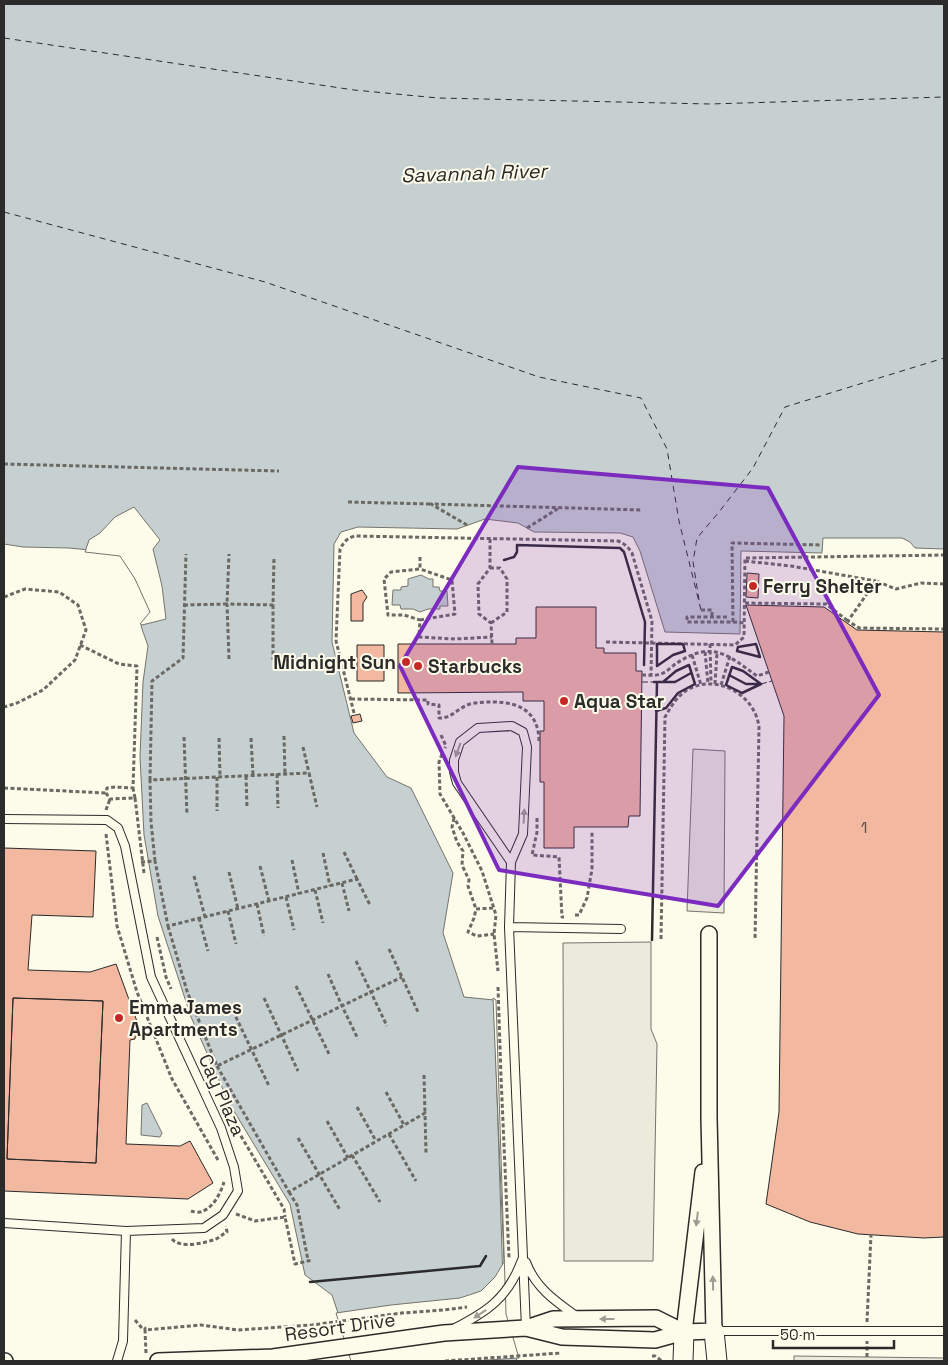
<svg xmlns="http://www.w3.org/2000/svg" width="948" height="1365" font-family="'Space Grotesk',sans-serif">
  <style>
    .parking { fill: #eceadb; stroke: #74746e }
    .water { fill: #c7d0d0; stroke: #74746e }
    .pier { fill: #fdfbea; stroke: #74746e }
    .lines { fill: none; stroke-linecap: round; stroke-linejoin: round }
    .ferry { stroke: #2b2b2b; stroke-width: 1; stroke-dasharray: 6 5; stroke-linecap: butt }
    .building { fill: #f2b8a0; stroke: #2b2b2b; fill-rule: evenodd }
    .service-casing { stroke: #2b2b2b; stroke-width: 10 }
    .minor-casing { stroke: #2b2b2b; stroke-width: 18 }
    .tertiary-casing { stroke: #2b2b2b; stroke-width: 21 }
    .path { stroke: #6a6964; stroke-width: 3; stroke-dasharray: 4 2.5; stroke-linecap: butt }
    .service { stroke: #fdfbea; stroke-width: 8 }
    .minor { stroke: #fdfbea; stroke-width: 15 }
    .tertiary { stroke: #fdfbea; stroke-width: 19 }
    .fence { stroke: #2b2b2b; stroke-width: 1; stroke-dasharray: 6 2.5; stroke-linecap: butt }
    .wall { stroke: #2b2b2b; stroke-width: 2.5 }
    .oneway { fill: #9e9d94 }
    .marked { fill: #7b2cbf; fill-opacity: 0.2; stroke: #7b2cbf; stroke-width: 4; stroke-linejoin: round }
    .poi-dot { fill: #c62828; stroke: #fdfbea; stroke-width: 2 }
    .labels { text-anchor: middle; dominant-baseline: central; stroke-width: 4; stroke-linejoin: round; paint-order: stroke }
    .number-label { font-size: 16px; fill: #5d4e48 }
    .poi-label { font-size: 19px; font-weight: bold; fill: #2b2b2b; stroke: #fdfbea; text-anchor: start }
    .street-label { font-size: 19px; fill: #2b2b2b; stroke: #fdfbea }
    .water-label { font-size: 20px; font-style: italic; fill: #2b2b2b; stroke: #fdfbea }
  </style>
  <rect width="100%" height="100%" fill="#fdfbea"/>
  <path class="parking" d="M693,749L725,751L724,913L687,911Z
    M651,942V1029L657,1044L653,1261H564L563,943Z
    M794,1356L944,1358V1361H794Z"/>
  <path class="water" d="M4,4H944V549L915,548L910,542L902,538H823L822,553L741,551L740,634L665,632L640,551L633,537L620,533L534,532L518,523L485,519L457,529L358,527L341,532L334,544L332,642L354,733L387,777L411,788L453,873L443,933L464,997L494,1000L504,1314L517,1361H354L332,1295L305,1275L290,1204L229,1103L191,1017L158,916L144,835L140,757L143,682L148,646L141,626L153,612L121,553L69,548L23,547L4,544Z
    M421,575L429,579H433V587H439L440,591H447L448,606H440V609H428L420,612L413,609H401L400,605H392L393,590H401V587L408,586V579Z
    M147,1103L162,1133L160,1137L141,1135L142,1105Z"/>
  <path class="pier" d="M134,507L160,540L153,549L162,586L166,619L142,625L140,624L150,612L135,579L120,556L85,552L89,540L100,533L115,517Z
    M493,998L496,1000L506,1314L519,1358L473,1361H351L336,1313L391,1305L460,1298L481,1291L495,1277L504,1262Z"/>
  <g class="lines">
    <path class="ferry" d="M4,38L354,90L438,98L710,104L944,97
      M4,212L265,282L539,377L641,398L667,449L679,521L701,610
      M699,600L693,562L697,538L719,512L753,468L785,407L944,358"/>
  </g>
  <path class="building" d="M747,573L759,574L758,598L746,597Z
    M362,590L367,597L363,603V621H351V594Z
    M746,605L824,607L857,630L944,632V1237L924,1238L858,1234L810,1222L766,1204L779,1112L784,716Z
    M536,607H596V648H604V653H636V671H642L640,816H629L628,827H574V848H544V782H540V731H544V701H523V692L398,693V644H516V638H536Z
    M357,645H384V681H357Z
    M360,714L362,721L353,723L351,716Z
    M4,848L96,851L93,917L32,915L28,970L90,972L116,964L142,1035L135,1037V1039L130,1040L126,1144L180,1146L190,1141L213,1183L188,1199L4,1191ZM13,998L103,1001L96,1163L7,1159Z
    M13,998L103,1001L96,1163L7,1159Z"/>
  <g class="lines">
    <g class="service-casing">
      <path id="service" d="M4,819L107,820L118,828L125,846L151,977L221,1128L234,1167L238,1191L223,1215L204,1228L126,1231L4,1223
        M511,862L457,783L454,772V760L460,742L478,728L512,726L523,732L527,747L523,834L511,862L509,927L526,1328
        M509,927L621,929
        M526,1262C535,1287 555,1301 576,1316
        M453,1329C487,1312 508,1298 522,1260
        M714,1331H944
        M117,1361L123,1341L126,1231"/>
    </g>
    <g class="minor-casing">
      <path id="minor" d="M526,1328L562,1337L655,1340L684,1332L714,1331L709,1118V934
        M684,1332L703,1172
        M4,1361H5
        M158,1361L273,1357L444,1333L526,1328L553,1319L656,1318L684,1332"/>
    </g>
    <g class="tertiary-casing">
      <path id="tertiary" d="M714,1331L717,1361
        M683,1361L684,1332"/>
    </g>
    <path class="path" d="M4,464L279,471
      M348,502L431,504
      M467,525L431,504L642,510
      M527,528L559,508
      M490,539V568L478,584L479,614L491,623L492,644
      M420,557V569L391,572L384,579L388,615H404L420,620L419,637L455,639L492,637
      M745,561L791,566L876,581
      M490,568H500L507,579V612L491,623
      M944,584L921,583L896,589L876,581L848,621L859,628L944,629
      M4,597L25,589L59,592L78,605L86,630L75,660L43,690L17,703L4,707
      M745,603L826,604L848,621
      M184,605L227,604L229,554
      M273,605V660
      M701,610H712V617
      M727,617H687V622H733L732,543L822,545
      M420,620L455,614L452,580L420,569
      M733,622L745,623
      M606,642L735,645L744,637L745,558L944,555
      M710,644L711,683
      M80,645L119,664L137,666L133,788L115,787L107,788L106,793L110,799L135,798L133,788
      M705,652L708,684
      M692,655L701,685
      M229,659L227,604L273,605L274,557
      M642,675C647,675 656,676 661,674C667,672 672,666 677,663C712,640 728,655 757,676L769,672
      M715,684L717,653
      M721,685L730,656
      M351,699L428,700V704L439,705V718C451,719 459,707 470,704C478,702 486,702 493,702C521,702 539,713 539,742
      M354,713L336,641L340,549C344,542 347,538 355,536L618,541C625,544 628,547 632,553L652,621L651,675
      M441,735L446,746L445,748
      M284,736L285,774
      M184,737L187,815
      M219,738L220,777
      M251,738L253,775
      M303,747L309,773
      M442,754L439,762L440,794L463,833L482,871L496,915L494,934L498,971
      M277,774L278,808
      M246,776L247,808
      M217,777V811
      M150,780L152,681L183,658L186,554
      M4,788L106,793
      M135,798L144,873
      M106,810L110,799
      M454,818L452,827L457,842L463,851L462,865L469,880L468,886L476,909
      M537,818V832L532,855L559,857L562,917H564
      M106,834L117,926L137,992L172,1079L218,1160
      M344,852L357,879
      M323,853L330,886
      M292,860L299,894
      M155,861L151,822L150,780L309,773L317,807
      M141,862L155,861L168,926L357,879L370,905
      M260,866L269,901
      M229,872L238,909
      M194,876L205,917
      M342,883L349,911
      M315,890L323,923
      M286,897L294,930
      M257,904L264,936
      M493,908L476,909L474,918L468,932L477,936L494,934
      M228,911L236,944
      M575,915H579L587,898L592,869V832
      M199,918L208,951
      M168,926L187,991L217,1066L402,977
      M157,937L166,977L171,989
      M661,939L665,717C671,707 676,697 687,690C716,673 755,694 759,727L755,940
      M389,949L418,1012
      M356,961L387,1026
      M328,974L342,1006L358,1039
      M296,986L330,1056
      M498,987L501,1077L509,1258
      M264,998L298,1071
      M233,1011L269,1086
      M217,1066L289,1192L425,1113L426,1153
      M424,1075L425,1114
      M386,1092L404,1125
      M357,1107L376,1141
      M231,1119L284,1209L285,1217
      M327,1121L348,1158
      M389,1134L416,1181
      M298,1138L340,1210
      M352,1155L380,1202
      M289,1192L297,1205L308,1260
      M191,1211C194,1212 200,1213 203,1211C214,1207 221,1192 224,1182
      M236,1214L255,1221L285,1217L295,1264L312,1260
      M172,1239C180,1249 205,1243 216,1239C220,1237 223,1234 227,1232L226,1226
      M135,1320L142,1328H145V1330
      M867,1322L871,1234
      M146,1353L145,1330L201,1325L238,1330L312,1325L402,1313L444,1310L467,1307
      M652,1356H655L662,1361
      M867,1357V1341
      M445,1361L561,1353"/>
    <use href="#service" class="service"/>
    <use href="#minor" class="minor"/>
    <use href="#tertiary" class="tertiary"/>
    <path class="fence" d="M642,682H654
      M761,684L772,681"/>
    <path class="wall" d="M504,560L514,557L517,552V545L620,548L624,552L645,622L644,665
      M657,644H683L685,651L673,655L657,666Z
      M756,644L760,657L737,651L738,647Z
      M732,667L743,671L761,684L742,693L726,685Z
      M729,675L746,684H759
      M663,682H675L691,673
      M656,711L666,708L678,693L695,684L689,665L676,671L663,682H657
      M652,940L657,682H654
      M310,1282L480,1266L486,1256"/>
  </g>
  <defs><path id="oneway-solid" d="M-6-.8H1V-3.2L6.5 0L1 3.2V.8H-6Z" transform="scale(1.25)"/></defs>
  <g class="oneway">
    <use href="#oneway-solid" transform="translate(458 750) rotate(110)"/>
    <use href="#oneway-solid" transform="translate(524 816) rotate(-87)"/>
    <use href="#oneway-solid" transform="translate(697 1219) rotate(97)"/>
    <use href="#oneway-solid" transform="translate(713 1283) rotate(-91)"/>
    <use href="#oneway-solid" transform="translate(480 1314) rotate(147)"/>
    <use href="#oneway-solid" transform="translate(607 1319) rotate(180)"/>
  </g>
  <path class="marked" d="M518,467L768,488L879,695L718,906L499,870L400,666Z"/>
  <g class="poi-dot">
    <circle cx="753" cy="586" r="5"/>
    <circle cx="406" cy="662" r="5"/>
    <circle cx="418" cy="666" r="5"/>
    <circle cx="564" cy="701" r="5"/>
    <circle cx="119" cy="1018" r="5"/>
  </g>
  <g class="labels">
    <g class="number-label">
      <text x="864" y="827">1</text>
    </g>
    <g class="poi-label">
      <text x="763" y="586">Ferry Shelter</text>
      <text x="396" y="662" text-anchor="end">Midnight Sun</text>
      <text x="428" y="666">Starbucks</text>
      <text x="574" y="701">Aqua Star</text>
      <text x="129" y="1007">EmmaJames<tspan x="129" dy="22">Apartments</tspan></text>
    </g>
    <g class="street-label">
      <text transform="translate(222 1095) rotate(66)">Cay Plaza</text>
      <text transform="translate(340 1327) rotate(-8)">Resort Drive</text>
    </g>
    <g class="water-label">
      <text transform="translate(474 173) rotate(-2)">Savannah River</text>
    </g>
  </g>
  <rect width="948" height="1365" fill="none" stroke="#2b2b2b" stroke-width="10"/>
  <path d="M773 1340v8h121v-8" fill="none" stroke="#2b2b2b" stroke-width="2.5"/>
  <text x="780" y="1340" font-size="15" fill="#2b2b2b" stroke="#fdfbea" stroke-width="4" paint-order="stroke">50 m</text>
</svg>
